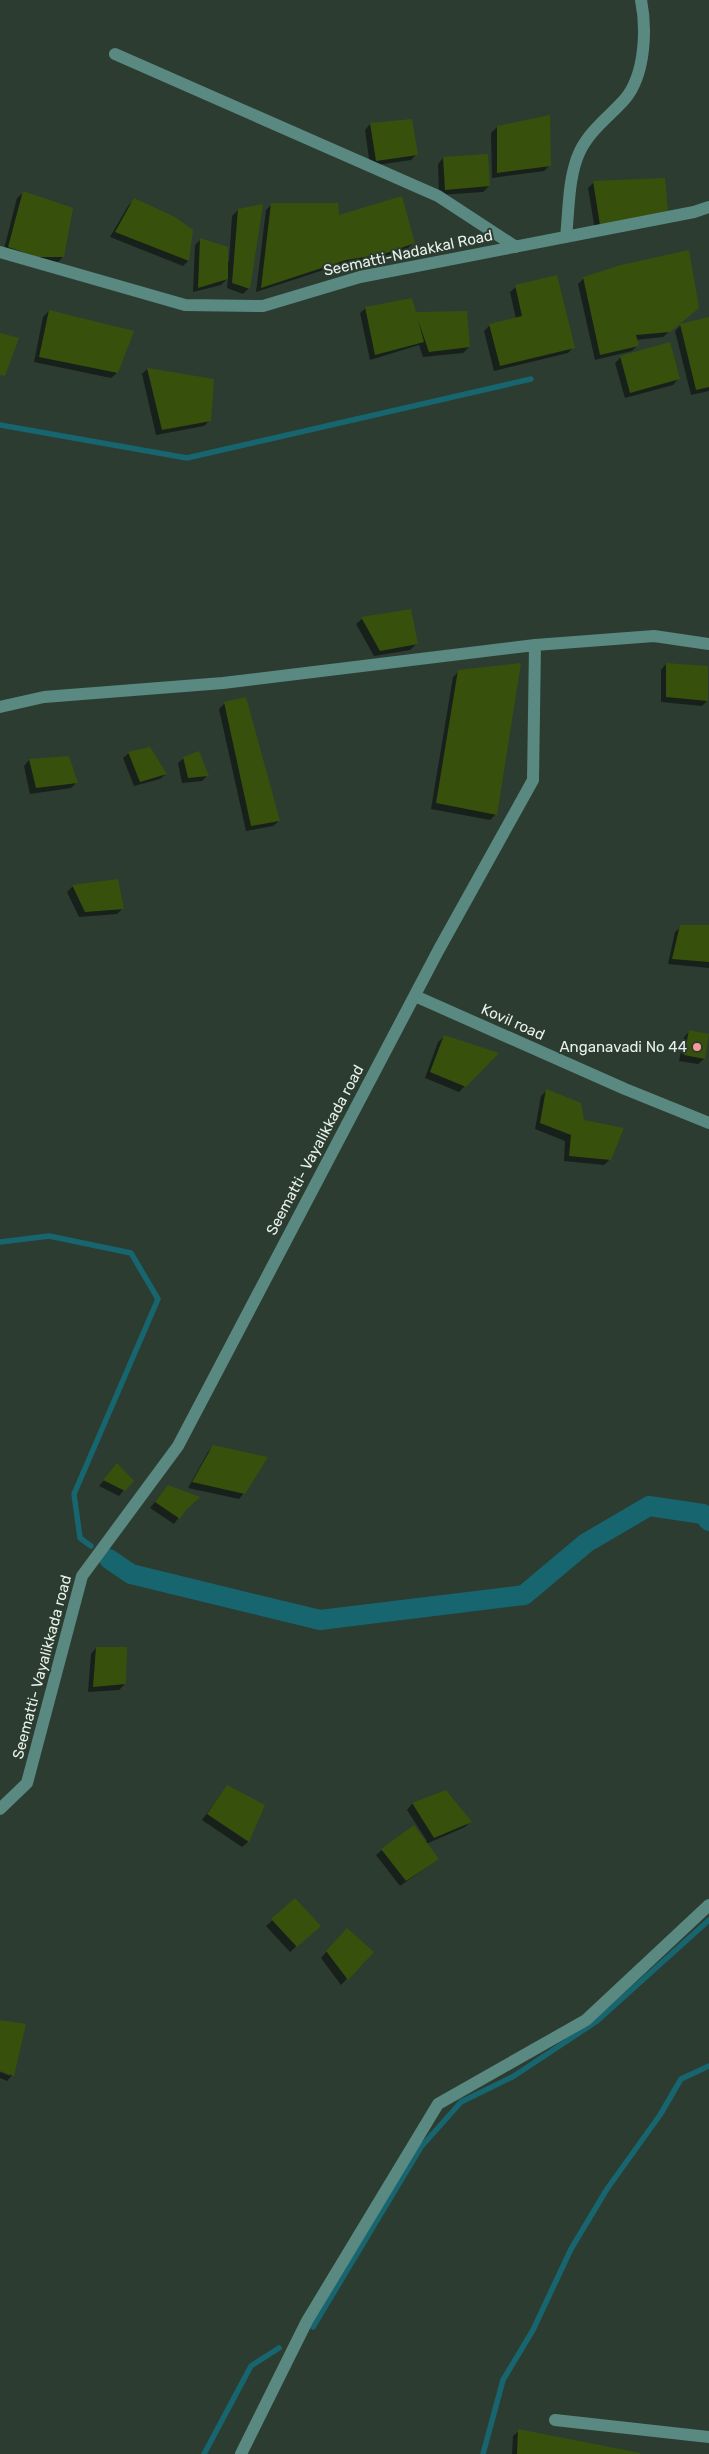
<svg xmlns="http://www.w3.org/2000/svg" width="709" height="2454" font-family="Rubik,sans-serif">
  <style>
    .shadow { fill: #0007 }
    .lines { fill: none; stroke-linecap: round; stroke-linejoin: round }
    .stream { stroke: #17656f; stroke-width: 5.5 }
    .canal { stroke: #17656f; stroke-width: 20 }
    .building { fill: #37510c }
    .minor { stroke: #598980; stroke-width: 12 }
    .poi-dot { fill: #f59b96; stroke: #2c3c31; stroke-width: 2 }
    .labels { text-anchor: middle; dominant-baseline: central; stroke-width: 4; stroke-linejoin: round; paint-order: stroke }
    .street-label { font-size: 15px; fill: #e7f1ea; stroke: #2c3c31 }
    .poi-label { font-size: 15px; fill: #e7f1ea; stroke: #2c3c31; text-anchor: end }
  </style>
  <rect width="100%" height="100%" fill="#2c3c31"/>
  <path class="shadow" d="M370,124L417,154L411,160L370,166L365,130Z
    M497,127L550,165L544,171L492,178L491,133Z
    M443,158L489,186L483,192L439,195L438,164Z
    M664,179L595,230L588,188L594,182Z
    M23,193L63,257L58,262L3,253L17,198Z
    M134,200L192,231L188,261L183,266L110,237L128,206Z
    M272,204L338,217L414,242L408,248L378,259L339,265L256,292L266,210Z
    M238,210L249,288L243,294L227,288L228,278L221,285L193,292L195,245L200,240L229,262L232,216Z
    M584,278L691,313L663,337L636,340L637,346L632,351L595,360L578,284Z
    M516,287L573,347L568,353L494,371L484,331L490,325L516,319L510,292Z
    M366,308L415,314L469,347L463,353L423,357L419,345L370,360L360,313Z
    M49,311L117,373L111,378L34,362L43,317Z
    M709,319V391L691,395L675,331L680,326Z
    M621,357L678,379L673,385L625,398L615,363Z
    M147,369L210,420L204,426L156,435L142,374Z
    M362,619L416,644L410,650L374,656L356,624Z
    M666,664L707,701L702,706L661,702V670Z
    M459,671L496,814L490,820L431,809L453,677Z
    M225,703L279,821L273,826L246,831L219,709Z
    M129,753L166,774L160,779L134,786L123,758Z
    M184,758L208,775L202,781L182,783L178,763Z
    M29,760L76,783L71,788L30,794L24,766Z
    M73,886L123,908L117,914L79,917L67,892Z
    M681,927H709V968L668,964L675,932Z
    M690,1031L708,1035L704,1059L698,1064L679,1061L684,1037Z
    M444,1037L497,1053L459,1092L425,1078L438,1042Z
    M546,1091L583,1121L610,1159L604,1165L564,1161L565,1141L535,1129L541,1096Z
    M214,1446L244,1493L239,1499L188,1488L208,1452Z
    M112,1471L124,1490L119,1496L99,1486Z
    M163,1492L184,1510L174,1524L150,1508Z
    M96,1648L125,1684L119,1690L88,1692L91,1654Z
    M227,1786L264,1806L248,1842L242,1847L202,1820Z
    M446,1791L470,1822L465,1827L426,1844L438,1859L400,1886L376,1855L382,1850L427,1841L407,1810L412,1804Z
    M295,1900L313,1931L290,1952L266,1926Z
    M341,1935L372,1952L341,1985L321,1958Z
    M0,2021L12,2075L7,2081L0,2078V2072L10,2076V2073L0,2069Z
    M519,2431L638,2454H512L513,2436Z"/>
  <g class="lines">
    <path class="stream" d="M0,425L187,458L531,379
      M0,1242L49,1236L131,1253L158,1299L74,1494L80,1538L91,1546
      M313,2327L421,2147L461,2102L514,2076L597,2021L709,1920
      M204,2454L251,2366L279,2348
      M483,2454L503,2380L533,2330L571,2249L607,2189L660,2115L681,2079L709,2066"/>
    <path class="canal" d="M109,1559L131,1574L320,1620L524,1595L586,1543L649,1506L703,1514L709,1521"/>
  </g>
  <path class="building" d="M550,115L551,166L497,173V126Z
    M412,119L418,155L376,161L370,123Z
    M488,154L490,186L445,190L443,157Z
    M665,178L668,211L600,225L593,181Z
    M23,191L73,208L64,257H37L8,247Z
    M402,196L415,243L384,254L346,260L261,288L271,203H338L339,215Z
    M134,198L175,217L193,230L189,261L115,232Z
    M263,204L250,289L232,283L238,209Z
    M200,238L228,247V279L198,288Z
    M689,250L699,308L670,332L636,335L639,346L600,355L583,277L621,265Z
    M557,275L575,348L500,366L489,324L522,316L515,285Z
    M412,298L416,312L467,311L470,347L429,352L418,320L424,342L375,355L365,307Z
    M49,310L134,331L118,373L39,357Z
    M709,317V387L696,390L680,324Z
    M0,333L19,338L5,376L0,375Z
    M670,342L680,379L630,393L620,356Z
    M147,368L214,379L211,421L162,430Z
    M411,609L418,644L380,651L361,617Z
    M521,663L497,815L436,803L458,670Z
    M666,663L708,666V701L666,697Z
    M246,697L280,821L251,826L224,702Z
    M150,747L167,774L140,782L128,752Z
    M199,751L209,776L188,778L183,757Z
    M69,756L78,783L36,788L29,759Z
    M118,879L124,909L85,912L72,885Z
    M680,925H709V962L672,959Z
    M689,1030L709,1034L705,1059L684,1055Z
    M444,1035L499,1053L466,1087L430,1072Z
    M546,1089L581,1103L584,1120L624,1128L611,1160L569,1156L571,1135L540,1123Z
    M213,1445L268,1457L245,1494L192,1482Z
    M117,1463L134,1481L125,1491L103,1480Z
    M168,1485L200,1497L186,1510L180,1519L155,1502Z
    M96,1647H127L126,1684L93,1687Z
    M227,1785L265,1805L249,1842L207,1814Z
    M446,1790L472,1822L434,1838L412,1803Z
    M414,1825L439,1859L406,1881L381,1849Z
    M295,1898L321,1926L297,1947L271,1919Z
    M347,1928L374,1952L348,1980L326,1951Z
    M0,2020L26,2024L14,2076L0,2071Z
    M518,2429L640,2453V2454H517Z"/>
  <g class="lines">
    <path class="minor" d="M115,54L438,196L516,247
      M566,237C569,210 568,176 580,151C590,130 610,116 625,99C645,75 647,30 641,0
      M0,252L185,305L263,306L360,277L694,212L709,207
      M0,707L44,697L223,683L535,645
      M415,996L625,1089L709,1123
      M0,1809L27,1783L82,1576L178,1446L438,951L533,780L535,645L654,636L709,644
      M555,2420L709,2437
      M241,2454L307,2321L438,2104L586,2020L709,1905"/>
  </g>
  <circle class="poi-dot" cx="697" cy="1047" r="5"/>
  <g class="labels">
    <g class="street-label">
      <text transform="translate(408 253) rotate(-12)">Seematti-Nadakkal Road</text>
      <text transform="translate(513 1022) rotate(24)">Kovil road</text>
      <text transform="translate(315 1150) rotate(-62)">Seematti- Vayalikkada road</text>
      <text transform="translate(42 1667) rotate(-75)">Seematti- Vayalikkada road</text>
    </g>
    <g class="poi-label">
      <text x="687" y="1047">Anganavadi No 44</text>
    </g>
  </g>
</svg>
